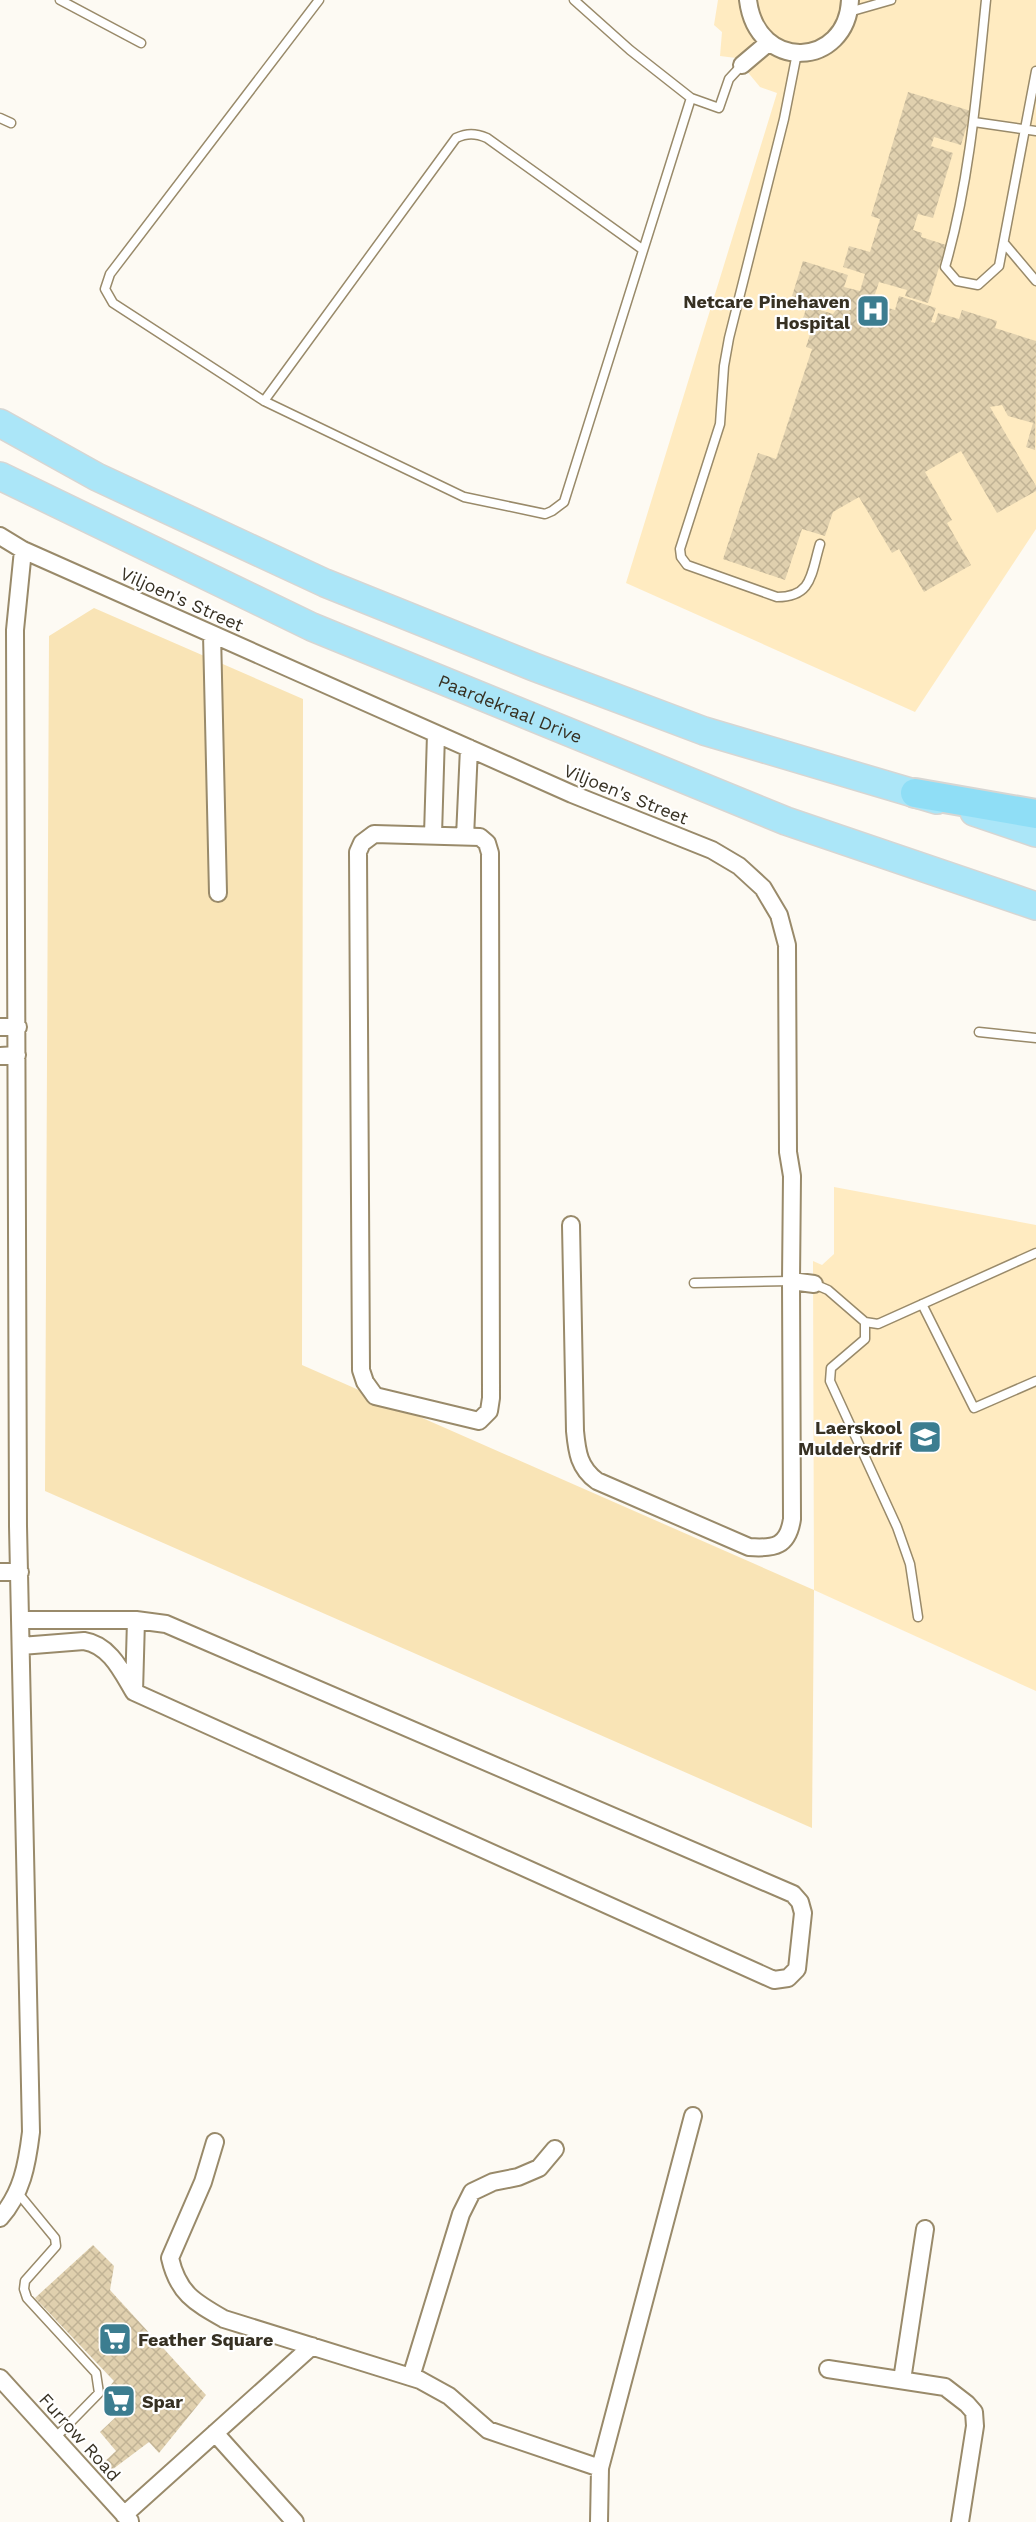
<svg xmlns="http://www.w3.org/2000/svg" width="1036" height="2522" font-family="'Work Sans',sans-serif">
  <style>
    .built { fill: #ffebc1 }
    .grass { fill: #f9e4b6 }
    .building { fill: url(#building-cross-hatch) }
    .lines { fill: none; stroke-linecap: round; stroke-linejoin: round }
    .service-casing { stroke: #998a6a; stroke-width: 11 }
    .minor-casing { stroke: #998a6a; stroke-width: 20 }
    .primary-casing { stroke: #d7d6d3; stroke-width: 30 }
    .trunk-casing { stroke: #d7d6d3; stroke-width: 32 }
    .service { stroke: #fff; stroke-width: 8 }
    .minor { stroke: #fff; stroke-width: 16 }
    .primary { stroke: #abe6f8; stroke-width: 27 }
    .trunk { stroke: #8fdef6; stroke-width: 28 }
    .labels { text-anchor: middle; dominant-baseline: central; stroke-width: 4.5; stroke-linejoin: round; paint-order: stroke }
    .poi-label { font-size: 18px; font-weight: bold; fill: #373123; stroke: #fff; text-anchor: end }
    .street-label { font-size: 18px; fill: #373123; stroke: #fff }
  </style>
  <defs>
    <pattern id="building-cross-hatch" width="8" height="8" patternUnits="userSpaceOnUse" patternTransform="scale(1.5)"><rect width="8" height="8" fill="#e0d0ae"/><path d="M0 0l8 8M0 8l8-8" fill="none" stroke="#c1b395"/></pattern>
  </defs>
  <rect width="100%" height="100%" fill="#fdfaf3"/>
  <path class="built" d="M718,0H1036V529L915,712L626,583L777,93L760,87L736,58L720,56L722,32L714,25Z
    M834,1187L1036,1225V1691L814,1590L813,1261L822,1265L834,1254Z"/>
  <path class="grass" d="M94,608L303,699L302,1365L814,1590L812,1828L45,1491L49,636Z"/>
  <path class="building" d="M908,92L971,111L961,145L934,137L931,146L953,153L933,218L918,214L913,230L922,233L921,237L946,245L928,303L905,296L907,290L879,282L872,303L895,310L899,296L936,308L931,322L935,323L938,313L959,319L962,310L997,321L995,328L1036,341L1035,450L1026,447L1033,423L1008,416L1002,405L990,407L1036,486V491L997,513L961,451L925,472L952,520L947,523L971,565L924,592L899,549L892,553L859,497L833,512L825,536L802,529L785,580L723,559L758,453L776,459L812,349L806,347L811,331L800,327L807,306L833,314L836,310L792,296L803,261L848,275L844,287L860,291L865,274L843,267L849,246L870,252L880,219L871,216Z
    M93,2245L114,2266L110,2290L206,2395L159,2453L149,2442L109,2472L103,2463L116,2451L100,2432L119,2414L102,2395L114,2381L35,2298Z"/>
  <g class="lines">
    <g class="service-casing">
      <path id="service" d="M60,0L141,43
        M319,0L110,274L105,289L113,303L264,401L464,497L545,514L552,511L564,502L691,98
        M574,0L630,50L691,98L719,108L729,79L742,65
        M986,0C977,89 970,181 945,267L957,281L978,285L999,266L1036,71
        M849,12L891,0
        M797,53L784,119L729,338L724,366L720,424L680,549L681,557L687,565L777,597C813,597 811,573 820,544
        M0,118L11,123
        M974,122L1036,131
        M1004,243L1036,281
        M264,401L456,138C467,133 475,133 487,138L642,249
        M979,1032L1036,1038
        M694,1283L791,1281
        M814,1284L828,1290L865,1322L878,1324L1036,1253
        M922,1304L974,1408L1036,1381
        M865,1322V1339L831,1368L830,1381L897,1527L910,1564L918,1617
        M18,2193L55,2238L56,2246L25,2281L24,2289L27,2298L96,2373L99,2393L55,2438"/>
    </g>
    <g class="minor-casing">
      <path id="minor" d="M748,0C757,73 847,68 850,0
        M742,65L768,43
        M0,536L23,550L572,794L712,850L739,866L763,888L779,915L787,945L788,1152L792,1176L791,1281L814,1284
        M212,634L218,893
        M374,834L480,837L487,843L490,853L491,1398L489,1411L479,1421L375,1396L365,1382L361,1370L358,852L362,843Z
        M433,835L436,734
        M465,837L469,748
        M0,1027H18
        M0,1056L17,1055
        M571,1225L575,1431C577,1452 579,1468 597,1481L749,1547C775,1549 788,1546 792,1519L791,1281
        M0,1572H20
        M21,1620H136L166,1624L793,1894L800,1902L803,1913L797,1969L788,1978L774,1980L134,1692C122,1672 110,1645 84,1641L21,1646
        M134,1692L136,1620
        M215,2142L203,2182L170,2258C178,2293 194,2302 224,2319L420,2380L449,2396L488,2430L600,2468
        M0,2218C22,2193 27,2165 31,2132L18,1526L15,630L23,550
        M828,2369L945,2387L967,2404L974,2412L975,2426L960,2522
        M411,2377L461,2214L472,2192L493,2182L518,2177L539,2168L555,2149
        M0,2378L130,2521
        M902,2380L925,2229
        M215,2433L295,2522
        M124,2515L312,2346
        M599,2522L600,2468L693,2116"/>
    </g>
    <g class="primary-casing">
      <g id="primary">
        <path d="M0,423L97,477L325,583L534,667L704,731L937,800"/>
        <path id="s1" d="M0,476L312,627L786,821L1036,906"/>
        <path d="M974,812L1036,833"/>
      </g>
    </g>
    <g class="trunk-casing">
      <path id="trunk" d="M915,793L1036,814"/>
    </g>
    <use href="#service" class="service"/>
    <use href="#minor" class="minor"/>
    <use href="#primary" class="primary"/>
    <use href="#trunk" class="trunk"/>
  </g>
  <defs>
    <g id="hospital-square" transform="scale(1.725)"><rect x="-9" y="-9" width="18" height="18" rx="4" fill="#3c7d90" stroke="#fff"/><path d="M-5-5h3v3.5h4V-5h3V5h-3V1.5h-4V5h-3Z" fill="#fff"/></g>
    <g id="school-square" transform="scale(1.725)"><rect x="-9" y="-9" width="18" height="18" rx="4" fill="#3c7d90" stroke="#fff"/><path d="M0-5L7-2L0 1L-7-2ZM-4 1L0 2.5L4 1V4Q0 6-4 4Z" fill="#fff"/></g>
    <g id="supermarket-square" transform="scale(1.725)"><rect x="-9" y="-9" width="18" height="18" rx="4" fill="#3c7d90" stroke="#fff"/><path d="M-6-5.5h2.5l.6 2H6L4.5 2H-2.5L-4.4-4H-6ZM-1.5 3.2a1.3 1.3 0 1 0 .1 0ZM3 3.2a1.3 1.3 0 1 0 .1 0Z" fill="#fff"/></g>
  </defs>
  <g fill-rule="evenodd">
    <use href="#hospital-square" x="873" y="311"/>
    <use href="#school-square" x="925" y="1437"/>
    <use href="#supermarket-square" x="115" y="2339"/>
    <use href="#supermarket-square" x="119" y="2401"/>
  </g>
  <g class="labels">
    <g class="poi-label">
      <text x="850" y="301">Netcare Pinehaven<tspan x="850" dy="21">Hospital</tspan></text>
      <text x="902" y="1427">Laerskool<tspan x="902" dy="21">Muldersdrif</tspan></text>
      <text x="138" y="2339" text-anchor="start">Feather Square</text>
      <text x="142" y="2401" text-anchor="start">Spar</text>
    </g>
    <g class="street-label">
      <text transform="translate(182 599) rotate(24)">Viljoen's Street</text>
      <text stroke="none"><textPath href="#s1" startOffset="561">Paardekraal Drive</textPath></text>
      <text transform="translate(626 794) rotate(22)">Viljoen's Street</text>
      <text transform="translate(80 2437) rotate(48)">Furrow Road</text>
    </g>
  </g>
</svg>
